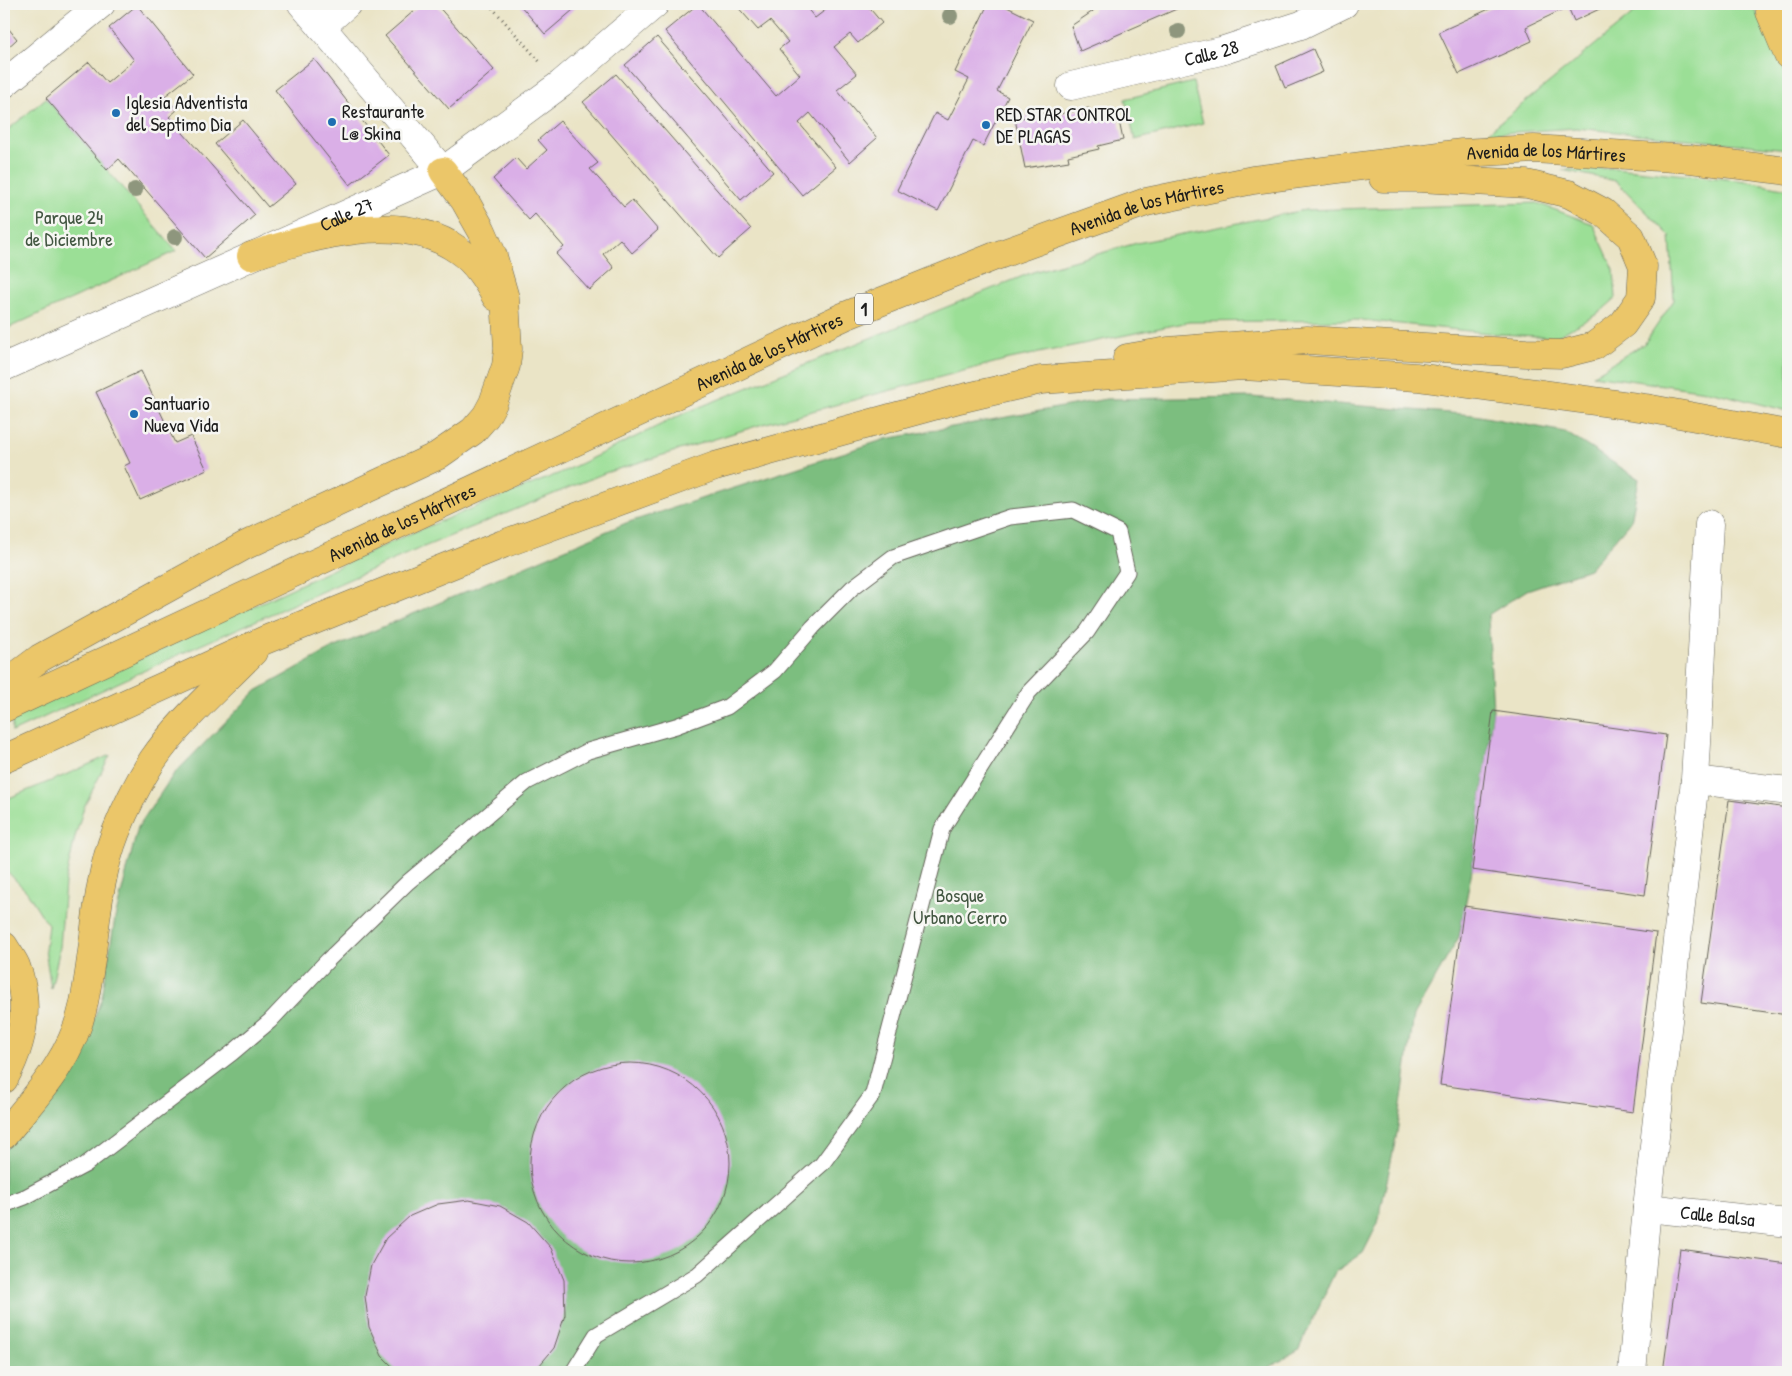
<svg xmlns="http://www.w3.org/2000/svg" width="1792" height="1376" font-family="'Patrick Hand',sans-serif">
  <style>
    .green { fill: #9bdf96; stroke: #5c7e59 }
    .forest { fill: #7cbe7f; stroke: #4c6d4e }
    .building { fill: #daafe7 }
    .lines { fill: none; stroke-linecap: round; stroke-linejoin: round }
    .service-casing { stroke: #646258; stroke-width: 17 }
    .minor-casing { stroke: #646258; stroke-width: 29 }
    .trunk-casing { stroke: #646258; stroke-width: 29 }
    .path { stroke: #646258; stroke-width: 3; stroke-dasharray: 1 4; stroke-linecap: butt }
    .service { stroke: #fff; stroke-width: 15 }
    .minor { stroke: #fff; stroke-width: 28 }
    .trunk { stroke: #ebc669; stroke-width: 28 }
    .tree { fill: #8e967d }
    .poi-dot { fill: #1f6fb2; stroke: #f6f6f2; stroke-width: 2 }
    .labels { text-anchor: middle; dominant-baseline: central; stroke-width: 5; stroke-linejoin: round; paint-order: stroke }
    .shield { fill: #f6f6f2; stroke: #5d5d5c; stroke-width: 1 }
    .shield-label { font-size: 18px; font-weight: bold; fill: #1c1c1c }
    .street-label { font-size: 19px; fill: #1c1c1c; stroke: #f6f6f2 }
    .poi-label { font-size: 19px; fill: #1c1c1c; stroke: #f6f6f2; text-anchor: start }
    .park-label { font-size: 19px; fill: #425641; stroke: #f6f6f2 }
  </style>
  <rect width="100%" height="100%" fill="#f6f6f2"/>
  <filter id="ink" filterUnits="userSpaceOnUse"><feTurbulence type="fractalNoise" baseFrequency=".02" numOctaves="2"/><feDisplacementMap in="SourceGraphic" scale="10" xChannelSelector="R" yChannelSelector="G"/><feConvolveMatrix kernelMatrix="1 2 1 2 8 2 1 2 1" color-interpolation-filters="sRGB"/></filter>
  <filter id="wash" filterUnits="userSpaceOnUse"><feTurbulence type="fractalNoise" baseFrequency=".0096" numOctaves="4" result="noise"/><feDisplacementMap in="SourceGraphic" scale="20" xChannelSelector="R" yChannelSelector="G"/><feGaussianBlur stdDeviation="1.12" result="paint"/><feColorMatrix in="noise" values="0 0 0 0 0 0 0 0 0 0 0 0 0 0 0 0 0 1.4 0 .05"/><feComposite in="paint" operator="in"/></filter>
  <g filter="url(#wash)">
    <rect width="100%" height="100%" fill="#eae4c6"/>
    <path class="green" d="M1645,4H1752L1788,76V149L1576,128L1486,134Z
      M1193,82L1203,123L1135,140L1125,99Z
      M46,98L176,251L4,330V133Z
      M1615,168L1747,181L1788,189V411L1713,392L1593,375L1645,343L1674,300L1670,236L1616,181L1562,170Z
      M1537,203L1593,224L1614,270L1616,298L1599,313L1556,337L1498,334L1361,320L1189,322L1005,360L763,424L605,473L409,553L178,655L12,732V718L409,534L565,471L685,413L1033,272L1137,243L1305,210Z
      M110,755L84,807L75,837L65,883L60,947L51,989L45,949L48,925L27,892L4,868V800L63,776Z"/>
    <path class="forest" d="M1251,397L1474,415L1565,432L1639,479L1631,521L1589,569L1527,590L1488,615L1493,711L1472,870L1459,937L1414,1015L1397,1133L1378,1223L1363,1253L1335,1272L1298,1351L1261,1372H4V1151L79,1060L102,997L115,918L138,827L173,775L256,691L331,649L626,523L886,439L1106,399Z"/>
    <g id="blocks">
      <path class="building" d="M422,4H436L494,70L449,109L385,36Z
        M519,4H580L545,34Z
        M698,4L776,96L800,75L779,49L788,42L770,21L758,30L735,4H808L805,6L815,18L828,8L824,4H866L882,23L858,43L850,34L834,47L857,74L837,90L877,138L850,162L810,113L799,123L836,167L802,195L665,31Z
        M988,4H1001L1033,20L997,91L1008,97L983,146L973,141L938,211L897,190L935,113L948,120L969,79L955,72Z
        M1097,4H1188L1080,51L1071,26L1093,11Z
        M1500,4H1610L1574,21L1568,7L1526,27L1532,41L1459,74L1439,32Z
        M137,5L193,74L165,96L177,110L169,117L255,215L205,258L119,159L107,170L46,98L89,62L107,83L134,60L109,28Z
        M4,23L17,39L4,51Z
        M657,37L773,172L741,200L625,65Z
        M1313,49L1323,72L1285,88L1276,66Z
        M314,59L389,155L350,185L275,90Z
        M616,74L751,229L718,258L583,102Z
        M1089,108L1091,117L1117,111L1123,140L1098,146L1099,149L1068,156L1069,161L1025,168L1015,119L1059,111V114Z
        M243,120L296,184L268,207L215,144Z
        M560,121L598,163L590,169L624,207L632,200L658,230L632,253L620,239L603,254L614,268L589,290L556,254L564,247L535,214L529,220L493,179L516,158L526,169L547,150L538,140Z
        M141,371L175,443L191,436L207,470L140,500L124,466L130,463L96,392Z
        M1493,711L1666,735L1645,895L1472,870Z
        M1729,800L1788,808V1015L1701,1003Z
        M1464,906L1656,933L1633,1112L1440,1085Z
        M530 1163a100 100 0 1 1 200 0a100 100 0 1 1-200 0Z
        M469,1200L500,1206L528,1222L551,1248L564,1280L565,1315L554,1348L534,1372H398L382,1356L369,1327L365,1296L371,1265L386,1238L410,1216L438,1204Z
        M1680,1249L1788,1264V1372H1663Z"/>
    </g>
  </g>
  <g filter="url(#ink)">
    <use href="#blocks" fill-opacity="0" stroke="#646258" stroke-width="1"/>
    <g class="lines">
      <g class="service-casing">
        <path id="service" d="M4,1205L25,1197L85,1165L232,1053L270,1021L328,960L408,882L527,782L588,751L676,726L727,707L775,671L813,627L852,588L893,557L1010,517L1073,510L1118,532L1127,572L1087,632L1029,692L942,829L873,1094L822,1164L697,1275L596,1335L573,1372"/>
      </g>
      <g class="minor-casing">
        <g id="minor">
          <path d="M302,4L443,171"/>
          <path d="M321,27L347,4"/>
          <path d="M4,84L101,4"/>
          <path id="s1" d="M1071,86L1221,51L1301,25L1344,4"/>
          <path id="s2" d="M4,367L443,171L561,84L655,4"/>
          <path d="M1695,780L1788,791"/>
          <path id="s3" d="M1647,1208L1788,1223"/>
          <path d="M1632,1372L1647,1208L1695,780L1709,524"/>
        </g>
      </g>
      <g class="trunk-casing">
        <g id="trunk">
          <path d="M1770,12L1788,55"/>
          <path d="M251,256C312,236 400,209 458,250C476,262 486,279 496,297"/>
          <path d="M1127,358L1168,351L1307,340L1526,353L1562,354L1594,346L1623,324L1641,298L1643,266L1631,237L1603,212L1569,194L1527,184L1419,178H1383"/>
          <path d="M4,685L40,658L246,545L437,456L473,431L486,416L493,403L506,366L508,349L505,298L493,256L482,231L465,201L443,171"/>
          <path id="s4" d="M4,708L845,316L993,257L1146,202L1253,180L1462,153L1534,149L1690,159L1788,171"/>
          <path d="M4,759L265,640L503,544L715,466L959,399L1041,380L1243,366L1417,377L1646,408L1788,434"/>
          <path d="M4,946C8,953 13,959 16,966C31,1005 23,1044 4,1079"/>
          <path d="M4,1135C36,1096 72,1058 83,1007C96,949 94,887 116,832C126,807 138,783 152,761C180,720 219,687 253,652"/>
        </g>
      </g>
      <path class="path" d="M489,4L540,62"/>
      <use href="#service" class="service"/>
      <use href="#minor" class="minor"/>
      <use href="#trunk" class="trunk"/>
    </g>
    <g class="tree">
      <circle cx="950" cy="16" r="8"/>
      <circle cx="1178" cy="31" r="8"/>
      <circle cx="135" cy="190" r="8"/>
      <circle cx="175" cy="237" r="8"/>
    </g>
  </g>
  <g class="poi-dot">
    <circle cx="116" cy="113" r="5"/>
    <circle cx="332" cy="122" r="5"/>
    <circle cx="986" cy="125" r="5"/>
    <circle cx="134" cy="414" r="5"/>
  </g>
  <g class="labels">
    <rect class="shield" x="855" y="293.5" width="18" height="31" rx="4"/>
    <g class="shield-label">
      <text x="864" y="309">1</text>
    </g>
    <g class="street-label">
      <text stroke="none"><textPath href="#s1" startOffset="144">Calle 28</textPath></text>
      <text stroke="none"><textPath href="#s4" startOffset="1654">Avenida de los Mártires</textPath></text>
      <text stroke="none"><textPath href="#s4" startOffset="1249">Avenida de los Mártires</textPath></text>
      <text stroke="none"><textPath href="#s2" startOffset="375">Calle 27</textPath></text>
      <text stroke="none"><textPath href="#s4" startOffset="844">Avenida de los Mártires</textPath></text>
      <text stroke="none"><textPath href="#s4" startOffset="439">Avenida de los Mártires</textPath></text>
      <text stroke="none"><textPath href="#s3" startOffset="71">Calle Balsa</textPath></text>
    </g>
    <g class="poi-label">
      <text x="126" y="102">Iglesia Adventista<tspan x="126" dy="22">del Septimo Dia</tspan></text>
      <text x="342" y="111">Restaurante<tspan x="342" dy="22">L@ Skina</tspan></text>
      <text x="996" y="114">RED STAR CONTROL<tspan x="996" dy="22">DE PLAGAS</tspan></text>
      <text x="144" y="403">Santuario<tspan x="144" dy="22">Nueva Vida</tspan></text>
    </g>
    <g class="park-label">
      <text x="69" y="217">Parque 24<tspan x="69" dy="22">de Diciembre</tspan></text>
      <text x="960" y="895">Bosque<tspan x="960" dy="22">Urbano Cerro</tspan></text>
    </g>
  </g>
  <rect width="1792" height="1376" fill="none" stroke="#f6f6f2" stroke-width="20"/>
</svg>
